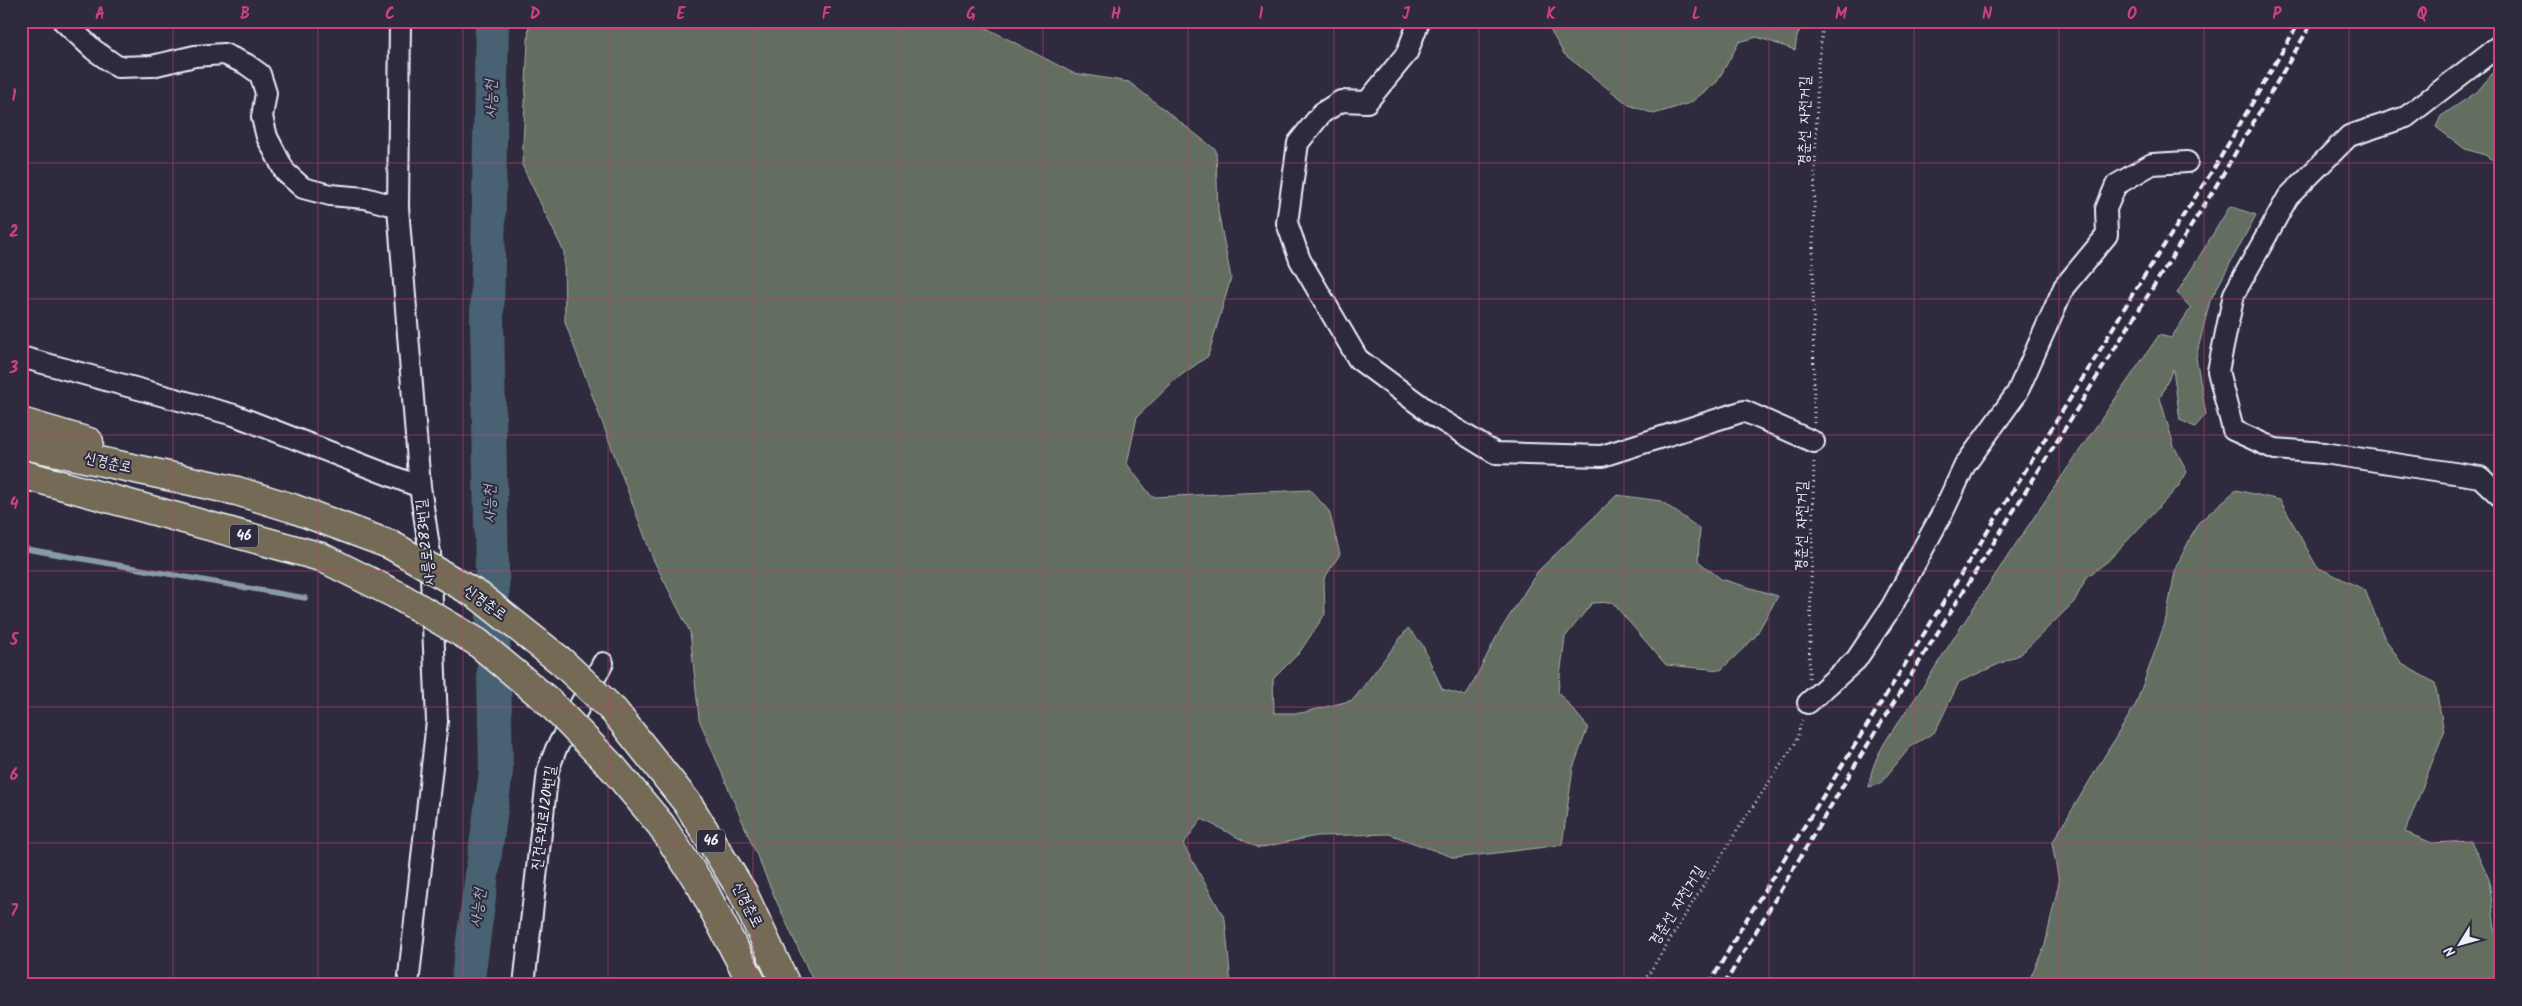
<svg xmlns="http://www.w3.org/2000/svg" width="2522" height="1006" font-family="Kalam,'Poor Story',sans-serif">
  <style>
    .green { fill: #636d61; stroke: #a6afac }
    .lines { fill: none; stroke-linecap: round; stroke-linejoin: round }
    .stream { stroke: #899ba8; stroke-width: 5.5 }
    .river { stroke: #4a6273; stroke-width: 34 }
    .minor-casing { stroke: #e8f1f8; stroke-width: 24 }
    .highway-casing { stroke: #e8f1f8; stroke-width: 31 }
    .path { stroke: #e8f1f8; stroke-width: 3; stroke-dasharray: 1 4; stroke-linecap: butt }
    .minor { stroke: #2f2a3d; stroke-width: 20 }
    .highway { stroke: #746b55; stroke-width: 28 }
    .rail { stroke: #e8f1f8; stroke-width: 4; stroke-dasharray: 8 4; stroke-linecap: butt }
    .highway-bridge-casing { stroke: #e8f1f8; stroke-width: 31; stroke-linecap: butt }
    .highway-bridge { stroke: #746b55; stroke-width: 28 }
    .grid { fill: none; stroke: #ca437a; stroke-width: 1; stroke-opacity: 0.55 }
    .labels { text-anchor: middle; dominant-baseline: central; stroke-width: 4; stroke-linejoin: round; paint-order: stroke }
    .shield { fill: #2f2a3d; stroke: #b0b5c0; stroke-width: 1 }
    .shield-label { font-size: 14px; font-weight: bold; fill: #e8f1f8 }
    .street-label { font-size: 15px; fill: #e8f1f8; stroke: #2f2a3d }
    .water-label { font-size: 16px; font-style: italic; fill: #a9b8c3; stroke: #2f2a3d }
    .neatline { fill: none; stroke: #ca437a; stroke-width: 2 }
    .grid-label { font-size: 16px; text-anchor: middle; font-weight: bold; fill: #ca437a }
  </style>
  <rect width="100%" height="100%" fill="#2f2a3d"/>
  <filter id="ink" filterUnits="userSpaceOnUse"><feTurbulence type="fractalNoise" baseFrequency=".02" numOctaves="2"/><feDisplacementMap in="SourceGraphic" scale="10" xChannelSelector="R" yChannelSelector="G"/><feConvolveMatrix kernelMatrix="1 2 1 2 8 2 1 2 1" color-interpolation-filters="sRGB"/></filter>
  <g filter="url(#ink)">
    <path class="green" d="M529,21H973L1073,73L1129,82L1216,150L1218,211L1231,278L1208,356L1176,379L1137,417L1127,464L1152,497L1310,490L1329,511L1340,554L1324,579L1325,614L1299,653L1273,679L1274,713H1301L1353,700L1408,628L1422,644L1442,689L1466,696L1498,634L1538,571L1617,495L1661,501L1700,529L1698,561L1721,579L1778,596L1755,637L1721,670L1666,665L1612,602L1592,603L1565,637L1558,692L1588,727L1573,768L1562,845L1455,858L1389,834L1317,836L1258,848L1202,819L1183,844L1225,919L1231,985H815L775,898L699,719L690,632L653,559L565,322L564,252L522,165Z
      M1545,21H1804L1797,37L1795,50L1757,37L1739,42L1717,82L1690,103L1654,114L1629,105L1564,54Z
      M2501,63V166L2485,155L2465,149L2436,127L2441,116L2477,92Z
      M2230,206L2256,215L2210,301L2196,357L2206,414L2195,427L2180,420L2173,369L2160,398L2174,446L2187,472L2178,487L2108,561L2087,577L2074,602L2021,654L1959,682L1935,732L1911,746L1880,784L1869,787C1871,752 1903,718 1922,688C1997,568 2079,452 2159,335L2171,338L2191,308L2177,293Z
      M2236,490L2280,500L2317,567L2365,590L2384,637L2402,664L2435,683L2444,732L2405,832L2432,843L2471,841L2489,879L2497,947L2494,985H2027L2045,945L2059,882L2052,843L2136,704L2165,623L2176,567L2198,523Z"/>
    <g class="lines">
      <path class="stream" d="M21,548L305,598"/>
      <path class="river" d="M467,985L496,772L487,321L492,21"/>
      <g class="minor-casing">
        <path id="minor" d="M63,21L94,50L118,67L152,66L195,56L224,54L246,64L260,74L266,93L262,117L267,137L285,172L303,188L330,195L365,198L398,207
          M400,21L398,207L420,487
          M1419,21L1407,53L1367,102L1341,101L1322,113L1298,143L1287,223L1300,260L1358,359L1436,417L1495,453L1602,456L1744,411L1814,442
          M2501,44L2406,117L2349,136L2288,197L2234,294L2218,371L2233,430L2275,449L2324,453L2480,477L2501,497
          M21,357L234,415L420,487L430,553L437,721L408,985
          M1808,703L1856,660L1892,606L1943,512L1965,465L2017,393L2064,287L2107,235L2106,209L2116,185L2152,164L2187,162
          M524,985L548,770L556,749L603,663"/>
      </g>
      <g class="highway-casing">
        <path id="highway" d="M21,422L89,442
          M21,444L237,491L292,508L391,545
          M21,474L321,557L397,595
          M614,711L688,804L743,893L786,985
          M614,769L661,825L702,887L753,985"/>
      </g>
      <path class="path" d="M1814,423L1813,247L1818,63L1824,21
        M1809,678L1814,459
        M1642,985L1740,826L1796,742L1802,720"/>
      <use href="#minor" class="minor"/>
      <use href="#highway" class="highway"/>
      <path class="rail" d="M1709,985L1743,925L2096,357L2132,295L2216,165L2300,21
        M1724,985L1860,757L2213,191L2313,21"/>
      <g class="highway-bridge-casing">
        <path id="highway-bridge" d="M391,545L479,596L562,662L614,711
          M397,595L477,642L548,701L614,769"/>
      </g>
      <use href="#highway-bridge" class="highway-bridge"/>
    </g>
  </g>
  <path class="grid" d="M173,21V985M318,21V985M463,21V985M608,21V985M753,21V985M898,21V985M1043,21V985M1188,21V985M1334,21V985M1479,21V985M1624,21V985M1769,21V985M1914,21V985M2059,21V985M2204,21V985M2349,21V985M21,163H2501M21,299H2501M21,435H2501M21,571H2501M21,707H2501M21,843H2501"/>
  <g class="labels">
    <g class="shield">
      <rect x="230" y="524.5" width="28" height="23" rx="4"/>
      <rect x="697" y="829.5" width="28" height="23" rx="4"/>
    </g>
    <g class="shield-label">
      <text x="244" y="536">46</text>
      <text x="711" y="841">46</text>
    </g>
    <g class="street-label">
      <text transform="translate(1805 121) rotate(-89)">경춘선 자전거길</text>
      <text transform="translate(108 463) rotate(13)">신경춘로</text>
      <text transform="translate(1802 526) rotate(-89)">경춘선 자전거길</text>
      <text transform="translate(426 542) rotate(-96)">사릉로283번길</text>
      <text transform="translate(485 603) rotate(36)">신경춘로</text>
      <text transform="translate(544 818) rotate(-82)">진건우회로120번길</text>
      <text transform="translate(747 905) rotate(63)">신경춘로</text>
      <text transform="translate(1677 906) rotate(-58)">경춘선 자전거길</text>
    </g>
    <g class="water-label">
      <text transform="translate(491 99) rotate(-89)">사능천</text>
      <text transform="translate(490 504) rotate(-91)">사능천</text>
      <text transform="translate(478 908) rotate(-82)">사능천</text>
    </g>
  </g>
  <rect width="2522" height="1006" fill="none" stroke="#2f2a3d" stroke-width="55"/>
  <g transform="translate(2460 944) rotate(233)" stroke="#2f2a3d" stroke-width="4" paint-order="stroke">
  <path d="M0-4L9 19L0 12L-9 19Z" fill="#e8f1f8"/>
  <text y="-8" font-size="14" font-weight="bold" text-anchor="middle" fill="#e8f1f8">N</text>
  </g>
  <rect x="28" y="28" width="2466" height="950" class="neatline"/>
  <g class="grid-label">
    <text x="100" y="19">A</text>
    <text x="245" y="19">B</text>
    <text x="390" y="19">C</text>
    <text x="535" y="19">D</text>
    <text x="681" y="19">E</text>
    <text x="826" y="19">F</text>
    <text x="971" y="19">G</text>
    <text x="1116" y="19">H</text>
    <text x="1261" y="19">I</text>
    <text x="1406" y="19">J</text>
    <text x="1551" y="19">K</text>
    <text x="1696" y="19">L</text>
    <text x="1841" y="19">M</text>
    <text x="1987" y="19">N</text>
    <text x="2132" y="19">O</text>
    <text x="2277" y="19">P</text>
    <text x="2422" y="19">Q</text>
    <text x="14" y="101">1</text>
    <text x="14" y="237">2</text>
    <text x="14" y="373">3</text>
    <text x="14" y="509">4</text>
    <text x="14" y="645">5</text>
    <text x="14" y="780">6</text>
    <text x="14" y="916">7</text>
  </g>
</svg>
